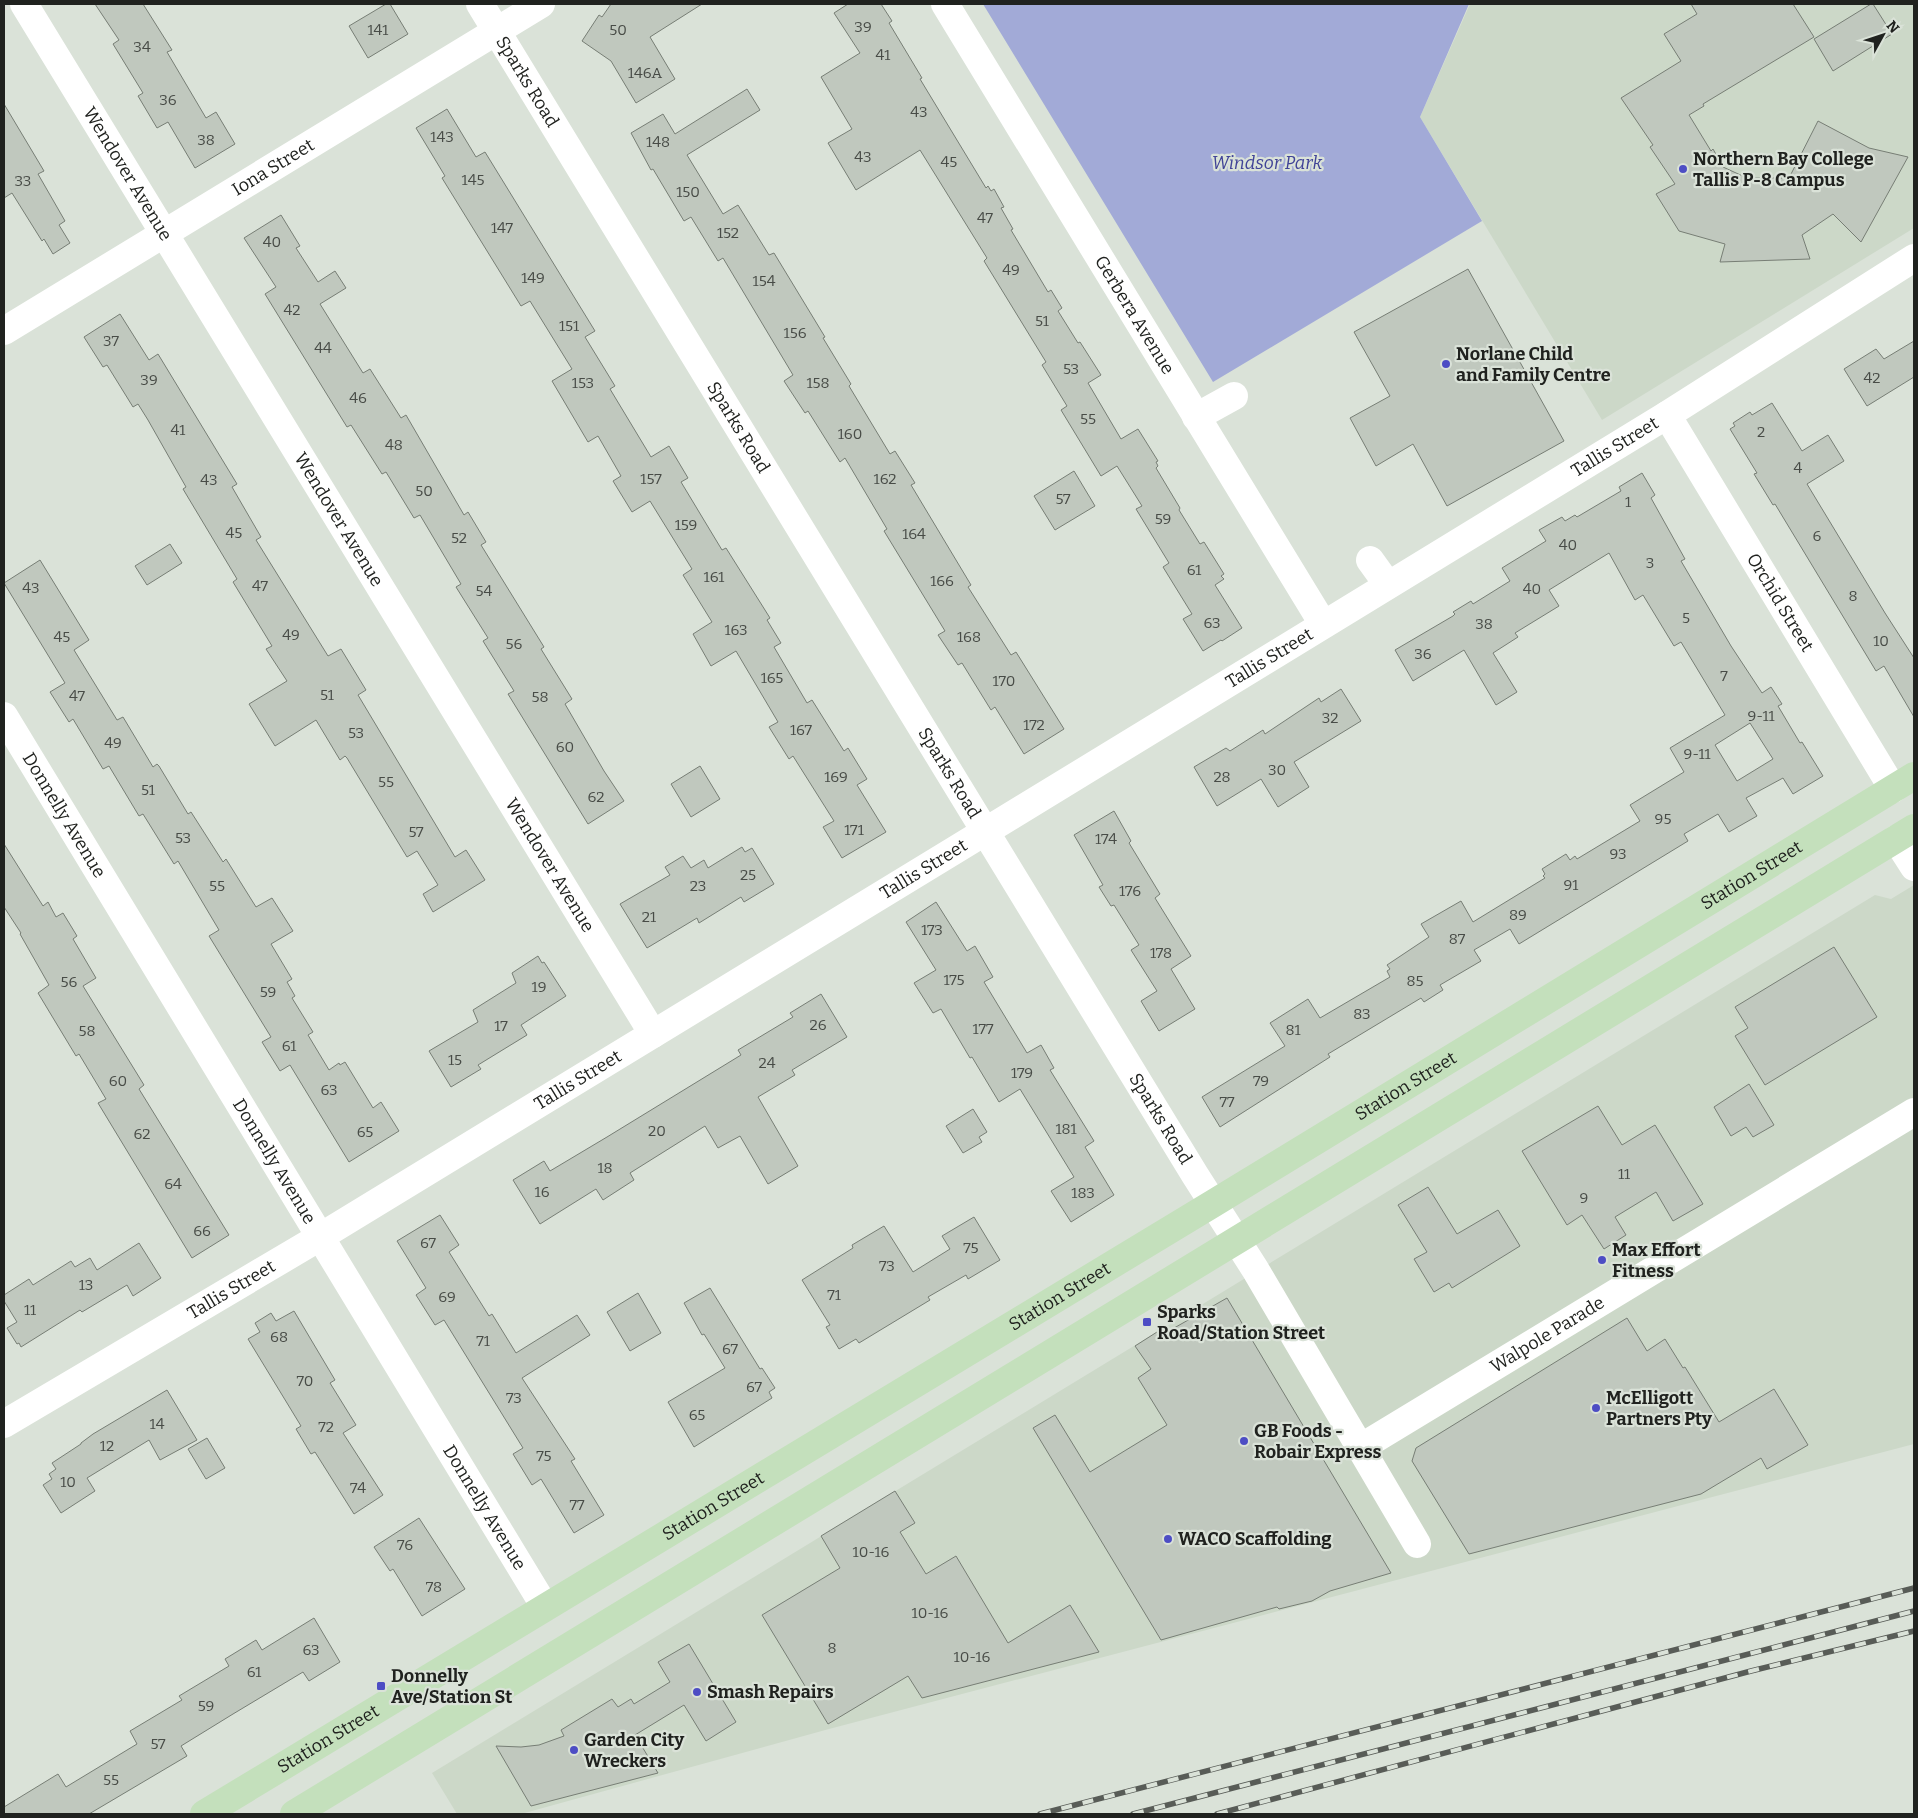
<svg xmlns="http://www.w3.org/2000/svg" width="1918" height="1818" font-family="Bitter,serif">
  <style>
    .built { fill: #ccd8c8 }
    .green { fill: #a2aad7 }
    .building { fill: #c0c8be; stroke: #777e75; fill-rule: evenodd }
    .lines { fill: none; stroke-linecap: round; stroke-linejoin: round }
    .minor { stroke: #fff; stroke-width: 28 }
    .major { stroke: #c4e0bc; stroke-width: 28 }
    .rail-casing { stroke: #585c57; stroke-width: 5.5 }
    .rail { stroke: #dae2d8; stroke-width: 4; stroke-dasharray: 11; stroke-linecap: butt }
    .poi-dot { fill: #4d4dc4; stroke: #dae2d8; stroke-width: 2 }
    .labels { text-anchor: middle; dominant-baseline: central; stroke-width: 4.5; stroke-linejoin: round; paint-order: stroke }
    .number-label { font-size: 15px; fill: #484c47 }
    .street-label { font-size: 18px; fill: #20221f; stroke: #dae2d8 }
    .poi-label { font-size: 18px; font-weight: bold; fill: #20221f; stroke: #dae2d8; text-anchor: start }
    .park-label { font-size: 18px; font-style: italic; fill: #404397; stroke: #dae2d8 }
  </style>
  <rect width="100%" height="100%" fill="#dae2d8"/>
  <path class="built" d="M1470,4H1914V228L1602,420L1420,117Z
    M1914,885V1444L829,1729L521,1814H457L432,1773L1875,895L1891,899Z"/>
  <path class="green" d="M983,4H1469L1420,117L1482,221L1213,382Z"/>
  <path class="building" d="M95,4H143L172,50L167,52L206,118L216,112L235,144L195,168L168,122L157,128L138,96L143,93L113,44L119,40Z
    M386,4H390L408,34L368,58L349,26Z
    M611,4H702L650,37L675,79L636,103L611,61L582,41L599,15L602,17Z
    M848,4H881L892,21L889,23L922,78L920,79L986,188L988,186L991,191L994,189L1004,207L1001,208L1013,229L1011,230L1048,292L1051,290L1062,308L1058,311L1078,343L1080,342L1101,375L1088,383L1121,439L1138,429L1158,461L1156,462L1158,466L1156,468L1180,508L1179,510L1200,544L1204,542L1224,574L1221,576L1224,579L1215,585L1242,628L1222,641L1221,640L1203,651L1183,619L1192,614L1163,567L1169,563L1136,509L1142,506L1117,466L1101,476L1061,410L1067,406L1042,365L1046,362L984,261L987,258L920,150L856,190L828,143L852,129L821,77L860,53L834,13Z
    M1691,4H1793L1814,37L1703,104L1704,106L1689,115L1711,151L1713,149L1723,167L1747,178H1789L1818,121L1869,148L1908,157L1861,242L1833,214L1802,235L1810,259L1720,262L1725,244L1679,231L1656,194L1675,184L1650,147L1653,145L1621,98L1681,61L1664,34L1697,14Z
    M1871,4H1873L1892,34L1833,71L1814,39Z
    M747,89L760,110L687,155L723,214L738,205L769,255L774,253L825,337L823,338L851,384L849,386L890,454L895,451L915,483L911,485L971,585L968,587L1011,655L1016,652L1064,729L1024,754L995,707L991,710L962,663L958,665L938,635L945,631L884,531L887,529L845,458L840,462L808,411L805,413L784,381L793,375L723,258L718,261L691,217L684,221L653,169L651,170L631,133L663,114L675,134Z
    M4,104L44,171L38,174L65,221L59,225L70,243L53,254L44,239L42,241L12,193L4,198Z
    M447,109L476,157L485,152L595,331L585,337L615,386L610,389L651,457L669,446L688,478L681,482L722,550L726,548L770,618L767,620L781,643L774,647L807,703L812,700L844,751L848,748L867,779L857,785L886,832L842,858L823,827L834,821L793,756L789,759L769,727L778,722L736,651L711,666L693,634L712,622L683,575L692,569L650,501L632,512L613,481L621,476L598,436L588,442L552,381L572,369L530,301L521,306L442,178L445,176L416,128Z
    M281,215L300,246L296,248L318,282L335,271L346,288L320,304L363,373L370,369L401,418L406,415L464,515L468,512L486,542L481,545L544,647L541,649L572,699L565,704L604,771L624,801L588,824L508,694L514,691L483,641L488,638L456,587L461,584L420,515L414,518L386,472L382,474L351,425L347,427L265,294L276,287L244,238Z
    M1468,269L1564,441L1447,506L1413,444L1376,466L1350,418L1390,396L1354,332Z
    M120,314L149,360L158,354L237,484L232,487L261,537L256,540L328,656L341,649L366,690L358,695L455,857L466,850L485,880L433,912L423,894L438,885L417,851L407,857L347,758L345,756L340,760L316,720L275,746L249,704L287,681L266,649L272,646L233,582L237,579L183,489L186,487L148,420L138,404L133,407L107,365L103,367L84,337Z
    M1914,341V377L1867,406L1844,369L1876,349L1884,359Z
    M1772,403L1802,451L1828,435L1844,461L1807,484L1885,613L1914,658V717L1884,666L1876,671L1775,504L1773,505L1754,474L1757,473L1730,429L1735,426L1733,423L1750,412L1752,415Z
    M1074,471L1095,506L1055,530L1034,496Z
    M1642,473L1655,495L1651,498L1685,559L1681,561L1731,646L1762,693L1771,687L1782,704L1778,706L1800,743L1802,742L1823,776L1793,794L1783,778L1746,798L1757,816L1729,832L1718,814L1684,834L1688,841L1519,944L1510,929L1474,950L1481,961L1440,985L1443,990L1424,1002L1421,998L1328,1054L1330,1057L1220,1127L1202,1097L1285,1046L1270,1023L1308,999L1320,1018L1390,977L1387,971L1390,969L1387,965L1429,937L1421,924L1461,901L1473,922L1545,878L1543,876L1545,874L1542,869L1566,854L1570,860L1575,856L1577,859L1640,821L1630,805L1684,772L1670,748L1725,715L1681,642L1674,646L1643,595L1635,600L1609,553L1549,590L1559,606L1515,633L1518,637L1493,653L1517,692L1496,705L1464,650L1413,681L1395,650L1453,616L1455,614L1453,612L1471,601L1473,604L1510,581L1502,568L1546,541L1539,530L1562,517L1565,521L1575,515L1577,517L1621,491L1619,487ZM1750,723L1773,759L1737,781L1715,745Z
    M170,544L182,563L147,585L135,566Z
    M40,560L89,640L74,650L117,720L123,717L153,767L157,764L159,766L188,814L191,812L223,862L226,859L256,907L272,898L293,931L271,944L292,979L287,982L295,996L292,998L313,1032L308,1035L329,1070L339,1063L340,1065L345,1062L373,1108L381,1102L399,1131L349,1162L290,1065L280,1071L262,1042L271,1037L209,936L219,930L178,861L174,864L143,814L139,816L109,766L103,769L73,719L69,722L50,692L65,683L4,583Z
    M1341,689L1361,721L1294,762L1309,787L1278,807L1261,779L1217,806L1194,767L1226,748L1230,751L1263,730L1265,734L1319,698L1321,702Z
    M700,766L720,799L691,817L671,784Z
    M1114,811L1131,841L1129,843L1160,894L1155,898L1191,956L1171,969L1195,1009L1159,1031L1141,1001L1157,991L1131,950L1139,945L1114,905L1111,906L1099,887L1103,885L1074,835Z
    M4,844L43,906L48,902L56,917L63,913L77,936L73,939L96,978L83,986L144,1085L139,1089L229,1235L192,1258L98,1103L106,1099L79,1054L76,1056L38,993L49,985L20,934L21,933L4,907Z
    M742,847L745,852L752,848L774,884L744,902L741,897L699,923L697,918L647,948L620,904L670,875L665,867L683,856L691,868L704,860L708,868Z
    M936,902L967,951L975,946L993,977L984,982L1027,1053L1041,1045L1054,1068L1050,1070L1094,1141L1085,1147L1114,1195L1071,1222L1051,1191L1074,1177L1020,1089L999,1102L972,1057L970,1058L941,1009L933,1013L914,983L936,970L906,922Z
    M1834,947L1877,1017L1765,1085L1735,1036L1748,1028L1735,1007Z
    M538,956L542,963L544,962L566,996L521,1025L527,1035L478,1065L481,1069L451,1087L429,1051L478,1022L473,1010L516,983L512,973Z
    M821,994L847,1037L792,1070L795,1075L758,1097L798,1166L768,1184L740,1136L718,1148L705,1126L630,1173L634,1180L603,1200L596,1189L540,1224L513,1180L544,1161L550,1171L607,1137L741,1055L738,1050L793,1017L790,1013Z
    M1749,1084L1774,1125L1753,1137L1746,1127L1731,1136L1714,1107Z
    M1598,1106L1622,1145L1655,1125L1703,1204L1673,1221L1656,1192L1615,1217L1626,1235L1604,1249L1582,1215L1567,1225L1522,1151Z
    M973,1109L987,1132L979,1137L982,1142L963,1153L946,1126Z
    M1428,1187L1457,1234L1498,1210L1520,1246L1452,1288L1449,1283L1434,1292L1414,1259L1427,1252L1398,1205Z
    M440,1215L459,1245L449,1252L489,1316L492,1314L516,1353L577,1315L590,1335L522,1378L575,1459L571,1461L604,1515L574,1533L541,1479L532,1485L513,1454L523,1448L444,1320L435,1325L416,1295L426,1288L397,1241Z
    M974,1217L1000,1260L968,1279L966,1275L928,1297L930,1300L859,1343L856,1339L839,1349L826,1327L830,1325L802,1280L853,1248L852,1245L884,1226L913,1272L950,1249L942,1236Z
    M139,1243L161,1278L133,1296L127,1285L82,1312L80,1310L21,1347L19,1343L17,1344L7,1328L17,1322L4,1301V1295L29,1279L33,1285L71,1261L75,1267L90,1258L97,1270Z
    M710,1288L760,1369L762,1368L775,1388L769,1392L772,1398L694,1447L668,1402L725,1368L704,1334L702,1335L684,1303Z
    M638,1293L661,1333L630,1351L607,1312Z
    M1227,1298L1391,1573L1330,1591L1312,1601L1279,1609L1277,1607L1161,1640L1033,1428L1055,1415L1090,1472L1167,1425L1138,1378L1151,1369L1135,1346L1157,1332L1160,1336Z
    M294,1311L335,1380L330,1383L356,1425L343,1433L383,1495L354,1514L315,1452L311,1454L296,1429L301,1426L248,1339L260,1332L255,1323L271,1313L276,1321Z
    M1627,1318L1647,1351L1665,1339L1683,1368L1685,1367L1719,1422L1774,1389L1808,1445L1767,1469L1761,1458L1701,1494L1469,1554L1412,1461L1416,1448Z
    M167,1390L197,1440L160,1460L149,1440L87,1478L95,1491L61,1513L43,1485L52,1479L49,1474L56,1469L52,1463L81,1444V1443L93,1434Z
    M207,1438L225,1468L206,1479L188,1449Z
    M895,1491L915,1523L900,1532L926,1574L956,1556L1008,1643L1070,1605L1099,1652L922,1698L908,1676L828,1724L762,1615L840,1568L821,1536Z
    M419,1518L465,1589L422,1616L393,1569L390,1571L374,1547Z
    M314,1618L340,1662L309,1681L303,1672L233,1714L181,1746L187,1756L89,1814H4V1807L58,1774L66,1787L137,1744L130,1731L182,1700L179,1696L229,1666L225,1659L256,1640L262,1650Z
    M689,1644L736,1722L706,1741L684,1705L635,1735L658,1773L531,1806L496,1746L521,1747L539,1745L564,1736L561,1730L612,1699L618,1707L631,1699L634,1704L670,1682L658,1662Z"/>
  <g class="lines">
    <g class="minor">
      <path id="s1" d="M24,4L653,1034"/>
      <path id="s2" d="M480,4L1195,1175L1255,1269L1417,1544"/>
      <path id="s3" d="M945,4L1323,624"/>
      <path id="s4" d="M4,331L541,4"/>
      <path id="s5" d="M1667,415L1893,789"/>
      <path d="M1196,417L1234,396"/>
      <path d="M1370,560L1388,585"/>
      <path id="s6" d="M4,716L545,1607"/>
      <path d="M1896,839L1914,867"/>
      <path id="s7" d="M4,1424L320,1237L955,850L1667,415L1914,258"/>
      <path id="s8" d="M1360,1448L1914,1112"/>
    </g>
    <g class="major">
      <path id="s9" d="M204,1814L1214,1203L1914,776"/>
      <path d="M294,1814L1914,828"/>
    </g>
    <g class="rail-casing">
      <path id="rail" d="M1040,1814L1914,1588
        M1133,1814L1914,1611
        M1217,1814L1751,1671L1914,1631"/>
    </g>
    <use href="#rail" class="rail"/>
  </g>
  <g class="poi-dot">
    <circle cx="1683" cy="169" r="5"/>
    <circle cx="1446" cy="364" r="5"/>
    <circle cx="1602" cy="1260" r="5"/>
    <rect x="1142" y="1317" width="10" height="10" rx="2.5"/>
    <circle cx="1596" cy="1408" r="5"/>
    <circle cx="1244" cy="1441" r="5"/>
    <circle cx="1168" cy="1539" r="5"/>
    <rect x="376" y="1681" width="10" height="10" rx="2.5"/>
    <circle cx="697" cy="1692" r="5"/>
    <circle cx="574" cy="1750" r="5"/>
  </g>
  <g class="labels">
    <g class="number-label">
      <text x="863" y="27">39</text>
      <text x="378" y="30">141</text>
      <text x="618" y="30">50</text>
      <text x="142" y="47">34</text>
      <text x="883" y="55">41</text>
      <text x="645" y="73">146A</text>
      <text x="168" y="100">36</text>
      <text x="919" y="112">43</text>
      <text x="442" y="137">143</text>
      <text x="206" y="140">38</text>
      <text x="658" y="142">148</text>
      <text x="863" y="157">43</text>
      <text x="949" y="162">45</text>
      <text x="473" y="180">145</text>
      <text x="23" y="181">33</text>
      <text x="688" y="192">150</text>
      <text x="985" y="218">47</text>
      <text x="502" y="228">147</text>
      <text x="728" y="233">152</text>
      <text x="272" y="242">40</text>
      <text x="1011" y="270">49</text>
      <text x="533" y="278">149</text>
      <text x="764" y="281">154</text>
      <text x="292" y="310">42</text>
      <text x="1042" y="321">51</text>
      <text x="569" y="326">151</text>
      <text x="795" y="333">156</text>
      <text x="111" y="341">37</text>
      <text x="323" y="348">44</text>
      <text x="1071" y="369">53</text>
      <text x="1872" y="378">42</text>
      <text x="149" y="380">39</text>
      <text x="583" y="383">153</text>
      <text x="818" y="383">158</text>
      <text x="358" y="398">46</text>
      <text x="1088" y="419">55</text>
      <text x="178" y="430">41</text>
      <text x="1761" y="432">2</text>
      <text x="850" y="434">160</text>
      <text x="394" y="445">48</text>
      <text x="1798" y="468">4</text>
      <text x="651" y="479">157</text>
      <text x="885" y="479">162</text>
      <text x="209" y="480">43</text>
      <text x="424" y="491">50</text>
      <text x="1063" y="499">57</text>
      <text x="1628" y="502">1</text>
      <text x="1163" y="519">59</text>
      <text x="686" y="525">159</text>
      <text x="234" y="533">45</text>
      <text x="914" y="534">164</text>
      <text x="1817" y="536">6</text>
      <text x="459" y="538">52</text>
      <text x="1568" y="545">40</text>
      <text x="1650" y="563">3</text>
      <text x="1194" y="570">61</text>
      <text x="714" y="577">161</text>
      <text x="942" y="581">166</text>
      <text x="260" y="586">47</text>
      <text x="31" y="588">43</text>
      <text x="1532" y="589">40</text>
      <text x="484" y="591">54</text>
      <text x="1853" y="596">8</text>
      <text x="1686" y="618">5</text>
      <text x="1212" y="623">63</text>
      <text x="1484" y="624">38</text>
      <text x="736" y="630">163</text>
      <text x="291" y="635">49</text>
      <text x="62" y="637">45</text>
      <text x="969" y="637">168</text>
      <text x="1881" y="641">10</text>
      <text x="514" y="644">56</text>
      <text x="1423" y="654">36</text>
      <text x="1724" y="676">7</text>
      <text x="772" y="678">165</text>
      <text x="1004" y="681">170</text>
      <text x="327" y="695">51</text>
      <text x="77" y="696">47</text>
      <text x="540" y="697">58</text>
      <text x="1761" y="716">9-11</text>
      <text x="1330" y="718">32</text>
      <text x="1034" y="725">172</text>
      <text x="801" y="730">167</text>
      <text x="356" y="733">53</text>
      <text x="113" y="743">49</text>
      <text x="565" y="747">60</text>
      <text x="1697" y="754">9-11</text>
      <text x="1277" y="770">30</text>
      <text x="836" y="777">169</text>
      <text x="1222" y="777">28</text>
      <text x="386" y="782">55</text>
      <text x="148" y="790">51</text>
      <text x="596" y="797">62</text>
      <text x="1663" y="819">95</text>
      <text x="854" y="830">171</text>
      <text x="416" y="832">57</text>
      <text x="183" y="838">53</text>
      <text x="1106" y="839">174</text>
      <text x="1618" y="854">93</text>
      <text x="748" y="875">25</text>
      <text x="1571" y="885">91</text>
      <text x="217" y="886">55</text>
      <text x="698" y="886">23</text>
      <text x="1130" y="891">176</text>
      <text x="1518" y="915">89</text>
      <text x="649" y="917">21</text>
      <text x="932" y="930">173</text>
      <text x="1457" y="939">87</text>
      <text x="1161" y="953">178</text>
      <text x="954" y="980">175</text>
      <text x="1415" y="981">85</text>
      <text x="69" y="982">56</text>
      <text x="539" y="987">19</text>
      <text x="268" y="992">59</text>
      <text x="1362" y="1014">83</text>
      <text x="818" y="1025">26</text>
      <text x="501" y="1026">17</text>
      <text x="983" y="1029">177</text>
      <text x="1293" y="1030">81</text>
      <text x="87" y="1031">58</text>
      <text x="289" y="1046">61</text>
      <text x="455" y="1060">15</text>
      <text x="767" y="1063">24</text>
      <text x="1022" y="1073">179</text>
      <text x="118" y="1081">60</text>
      <text x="1261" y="1081">79</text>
      <text x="329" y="1090">63</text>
      <text x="1227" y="1102">77</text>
      <text x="1066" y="1129">181</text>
      <text x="657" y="1131">20</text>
      <text x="365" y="1132">65</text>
      <text x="142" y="1134">62</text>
      <text x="605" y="1168">18</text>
      <text x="1624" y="1174">11</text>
      <text x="173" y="1184">64</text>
      <text x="542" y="1192">16</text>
      <text x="1083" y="1193">183</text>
      <text x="1584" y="1198">9</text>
      <text x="202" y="1231">66</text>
      <text x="428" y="1243">67</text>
      <text x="971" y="1248">75</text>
      <text x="887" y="1266">73</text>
      <text x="86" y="1285">13</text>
      <text x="834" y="1295">71</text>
      <text x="447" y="1297">69</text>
      <text x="30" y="1310">11</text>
      <text x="279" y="1337">68</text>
      <text x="483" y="1341">71</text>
      <text x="730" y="1349">67</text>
      <text x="305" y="1381">70</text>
      <text x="754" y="1387">67</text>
      <text x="514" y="1398">73</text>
      <text x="697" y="1415">65</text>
      <text x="157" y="1424">14</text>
      <text x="326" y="1427">72</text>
      <text x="107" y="1446">12</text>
      <text x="544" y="1456">75</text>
      <text x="68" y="1482">10</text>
      <text x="358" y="1488">74</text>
      <text x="577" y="1505">77</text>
      <text x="405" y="1545">76</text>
      <text x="871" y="1552">10-16</text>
      <text x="434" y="1587">78</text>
      <text x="930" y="1613">10-16</text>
      <text x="832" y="1648">8</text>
      <text x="311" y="1650">63</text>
      <text x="972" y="1657">10-16</text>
      <text x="254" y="1672">61</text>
      <text x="206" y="1706">59</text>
      <text x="158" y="1744">57</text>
      <text x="111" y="1780">55</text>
    </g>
    <g class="street-label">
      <text stroke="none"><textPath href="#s2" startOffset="91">Sparks Road</textPath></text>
      <text stroke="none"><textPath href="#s4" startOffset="315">Iona Street</textPath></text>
      <text stroke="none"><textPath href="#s1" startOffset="199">Wendover Avenue</textPath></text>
      <text stroke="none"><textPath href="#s3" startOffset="364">Gerbera Avenue</textPath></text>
      <text stroke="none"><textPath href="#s2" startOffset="496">Sparks Road</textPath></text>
      <text stroke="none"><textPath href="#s7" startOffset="1884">Tallis Street</textPath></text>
      <text stroke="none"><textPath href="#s1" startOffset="604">Wendover Avenue</textPath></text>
      <text stroke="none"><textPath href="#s5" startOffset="219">Orchid Street</textPath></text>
      <text stroke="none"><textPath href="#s7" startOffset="1479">Tallis Street</textPath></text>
      <text stroke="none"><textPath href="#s2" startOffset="901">Sparks Road</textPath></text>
      <text stroke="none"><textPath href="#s6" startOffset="116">Donnelly Avenue</textPath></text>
      <text stroke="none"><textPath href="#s1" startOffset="1009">Wendover Avenue</textPath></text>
      <text stroke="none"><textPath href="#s7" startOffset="1074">Tallis Street</textPath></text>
      <text stroke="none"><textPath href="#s9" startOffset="1810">Station Street</textPath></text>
      <text stroke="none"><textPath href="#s7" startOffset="669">Tallis Street</textPath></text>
      <text stroke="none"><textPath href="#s9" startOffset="1405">Station Street</textPath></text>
      <text stroke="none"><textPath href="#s2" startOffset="1306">Sparks Road</textPath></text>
      <text stroke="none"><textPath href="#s6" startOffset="521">Donnelly Avenue</textPath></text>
      <text stroke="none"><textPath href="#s7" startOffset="264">Tallis Street</textPath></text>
      <text stroke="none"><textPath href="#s9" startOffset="1000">Station Street</textPath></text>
      <text stroke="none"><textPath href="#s8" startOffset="219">Walpole Parade</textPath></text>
      <text stroke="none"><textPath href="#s9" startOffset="595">Station Street</textPath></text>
      <text stroke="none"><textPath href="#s6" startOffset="926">Donnelly Avenue</textPath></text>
      <text stroke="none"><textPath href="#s9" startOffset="145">Station Street</textPath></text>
    </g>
    <g class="poi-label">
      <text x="1693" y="159">Northern Bay College<tspan x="1693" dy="21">Tallis P-8 Campus</tspan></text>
      <text x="1456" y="354">Norlane Child<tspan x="1456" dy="21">and Family Centre</tspan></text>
      <text x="1612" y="1250">Max Effort<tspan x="1612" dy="21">Fitness</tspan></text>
      <text x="1157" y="1312">Sparks<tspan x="1157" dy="21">Road/Station Street</tspan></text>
      <text x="1606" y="1398">McElligott<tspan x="1606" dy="21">Partners Pty</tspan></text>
      <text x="1254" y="1431">GB Foods -<tspan x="1254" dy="21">Robair Express</tspan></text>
      <text x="1178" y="1539">WACO Scaffolding</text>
      <text x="391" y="1676">Donnelly<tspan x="391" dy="21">Ave/Station St</tspan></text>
      <text x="707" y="1692">Smash Repairs</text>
      <text x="584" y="1740">Garden City<tspan x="584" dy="21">Wreckers</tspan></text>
    </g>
    <g class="park-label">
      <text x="1267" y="163">Windsor Park</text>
    </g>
  </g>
  <rect width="1918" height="1818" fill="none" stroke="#20221f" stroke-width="10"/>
  <g transform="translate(1883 35) rotate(50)" stroke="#dae2d8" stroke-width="4" paint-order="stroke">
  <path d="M0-4L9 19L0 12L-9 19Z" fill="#20221f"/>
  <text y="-8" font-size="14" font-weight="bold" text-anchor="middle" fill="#20221f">N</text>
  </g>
</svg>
